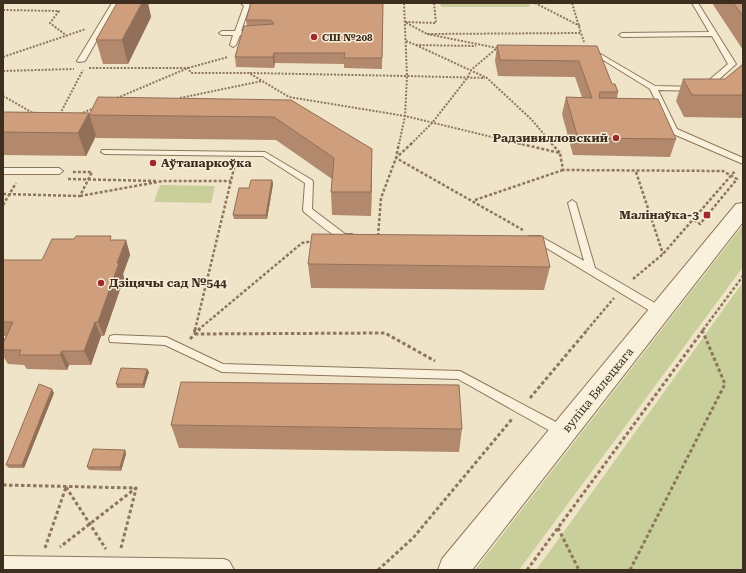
<svg xmlns="http://www.w3.org/2000/svg" width="746" height="573" font-family="'Roboto Serif',serif">
  <style>
    .green { fill: #c9cf9b }
    .lines { fill: none; stroke-linecap: round; stroke-linejoin: round }
    .service-casing { stroke: #8d765c; stroke-width: 2 }
    .tertiary-casing { stroke: #8d765c; stroke-width: 2 }
    .path-far2 { stroke: #8d765c; stroke-width: 2; stroke-dasharray: 2 1.5; stroke-linecap: butt }
    .path-far1 { stroke: #8d765c; stroke-width: 2.5; stroke-dasharray: 3 2; stroke-linecap: butt }
    .path { stroke: #8d765c; stroke-width: 3; stroke-dasharray: 3.5 2.5; stroke-linecap: butt }
    .service { fill: #faf1dc; fill-rule: evenodd }
    .tertiary { fill: #faf1dc; fill-rule: evenodd }
    .wall { fill: #b2896c }
    .shaded-wall { fill: #916f58 }
    .building { fill: #cf9f7d; stroke: #916f58 }
    .poi-dot { fill: #9e2a2b; stroke: #f7eed8; stroke-width: 1.5 }
    .labels { text-anchor: middle; dominant-baseline: central; stroke-width: 3; stroke-linejoin: round; paint-order: stroke }
    .far-poi-label { font-size: 10px; font-weight: bold; fill: #3d2e20; stroke: #f7eed8; text-anchor: start }
    .poi-label { font-size: 12px; font-weight: bold; fill: #3d2e20; stroke: #f7eed8; text-anchor: end }
    .street-label { font-size: 12px; fill: #3d2e20; stroke: #f7eed8 }
  </style>
  <rect width="100%" height="100%" fill="#f0e4c8"/>
  <path class="green" d="M440,3H529L530,7H441Z
    M160,185L215,186L211,203L154,202Z
    M743,225V267L519,570H475Z
    M743,282V570H536L560,537Z"/>
  <g class="lines">
    <g class="service-casing">
      <path id="service" d="M112,3H118L85,61L79,62L77,61Z
        M241,3H248L250,5L241,31H256L259,33L256,35H240L236,45L233,47L230,45L233,35H222L219,33L222,31H235L244,6Z
        M692,3H698L736,64L706,91L658,90L677,129L743,158V164L671,133L650,89L587,50L592,49L655,86L701,87L728,64L712,36L622,37L619,35L622,33L709,32Z
        M102,150L265,152L312,180L313,182L312,209L345,234H352L357,237C346,251 314,219 304,212L303,210L305,183L263,156L105,154L101,152Z
        M3,168H59L63,171L59,174H3Z
        M572,200L576,203L595,268L665,309L666,312L665,315H657L535,241L529,240L527,238L529,236H540L584,261L568,203Z
        M114,335L166,337L223,364L460,371L567,428L569,432L567,436L563,437L559,436L458,379L222,372L165,345L110,342L109,339L110,336Z
        M3,556L224,559L229,561L234,570H3Z"/>
    </g>
    <g class="tertiary-casing">
      <path id="tertiary" d="M743,203V222L472,570H438L442,559L736,204Z"/>
    </g>
    <path class="path-far2" d="M404,3L407,76L485,78
      M434,3L436,23L405,22L427,34L581,33L584,42
      M535,3L580,26
      M572,3L581,33
      M3,10L59,11L50,23L67,36
      M406,41L416,45L476,46
      M416,45L487,78L532,120L552,144
      M3,57L86,29
      M89,68H188L191,73H249L289,97L405,116L521,144
      M3,71L74,69
      M250,73L407,76L405,116L399,144
      M3,96L33,113
      M117,98L188,68L228,57
      M180,98L262,81
      M60,114L83,70
      M80,114L94,108
      M411,144L432,123L468,77L471,70L497,48L427,34"/>
    <path class="path-far1" d="M412,143L396,158L523,230
      M517,143L560,153L563,170L723,171L737,179L700,224L694,220
      M551,143L560,153
      M636,172L663,254
      M68,179L157,181
      M3,194L80,196L92,172H71
      M80,196L163,181H231
      M475,200L563,170
      M3,205L16,183
      M378,236L381,198L396,158L399,143
      M633,279L663,254L735,171
      M195,330L235,164
      M198,330L302,243L313,241
      M587,330L614,298
      M703,330L743,276"/>
    <path class="path" d="M195,329L194,334L385,333L435,361
      M190,339L200,329
      M530,398L588,329
      M3,485L136,488L60,547
      M66,487L106,549
      M558,528L579,570
      M45,548L66,487
      M121,548L136,489
      M378,570L413,538L512,419
      M527,570L704,329
      M630,570L725,384L703,332"/>
    <use href="#service" class="service"/>
    <use href="#tertiary" class="tertiary"/>
  </g>
  <path class="wall" d="M117,3H148L151,17L128,64H103L96,40Z
    M383,3L382,69L344,68V64L275,63L274,68L236,67L235,57L247,26L246,20Z
    M712,3H743V50Z
    M497,45L597,46L612,84L618,92L617,98L676,139L670,157L573,155L562,114L566,97H582L575,77L498,76L495,61Z
    M743,64V116L741,118L684,117L676,101L683,79H725Z
    M291,100L372,149L371,216L332,215L331,192L332,179L276,140L96,138V136L86,156L3,155V112L89,113V115Z
    M272,180L273,184L267,219H234L233,215L249,188Z
    M112,240H126L130,255L123,274L124,278L104,336H101L91,365H69L67,370L27,369L24,365L8,364L3,356V343L6,336H3V261L42,260Z
    M308,264L550,267L544,290L311,288Z
    M147,369L149,372L144,388H117L116,384Z
    M54,393L24,468H9L6,465Z
    M171,425L462,429L459,452L179,448Z
    M125,450L126,454L121,471L89,470L87,467Z"/>
  <path class="shaded-wall" d="M142,3H148L151,17L128,64L122,40Z
    M274,53L275,63L274,68L273,57Z
    M89,113L96,136L86,156L78,133Z
    M372,149V172L371,216V192Z
    M272,180L273,184L267,219L266,215Z
    M126,240L130,255L123,274L124,278L104,336L98,322L117,263Z
    M95,322L101,336L91,365L84,351Z
    M62,351L69,365L67,370L60,355Z
    M147,369L149,372L144,388L143,384Z
    M52,389L54,393L24,468L22,465Z
    M125,450L126,454L121,471L120,467Z"/>
  <path class="building" d="M117,3H142L122,40H96Z
    M251,3H383L382,58H344L345,53H274L273,57H235L244,26L274,24L271,20H246Z
    M733,3H743V16Z
    M497,45L597,46L612,84H615L618,92H600L599,98L658,99L676,139L578,138L566,97L592,98L579,61L500,60Z
    M743,64V95H692L683,79H725Z
    M98,97L291,100L372,149L371,192H331L334,158L274,117L89,115Z
    M3,112L89,113L78,133L3,132Z
    M251,180H272L266,215H233L239,188H249Z
    M312,234L543,236L550,267L308,264Z
    M76,236H111L110,240H126L117,263H119L98,322H95L84,351H62L60,355H19L21,350H3V343L13,322H3V260H42L52,239H74Z
    M121,368L147,369L143,384H116Z
    M181,382L459,385L462,429L171,425Z
    M39,384L52,389L22,465H6Z
    M93,449L125,450L120,467H87Z"/>
  <g class="poi-dot">
    <circle cx="314" cy="37" r="4"/>
    <circle cx="616" cy="138" r="4"/>
    <circle cx="153" cy="163" r="4"/>
    <rect x="703" y="211" width="8" height="8" rx="2"/>
    <circle cx="101" cy="283" r="4"/>
  </g>
  <g class="labels">
    <g class="far-poi-label">
      <text x="322" y="37">СШ №208</text>
    </g>
    <g class="poi-label">
      <text x="608" y="138">Радзивилловский</text>
      <text x="161" y="163" text-anchor="start">Аўтапаркоўка</text>
      <text x="699" y="215">Малінаўка-3</text>
      <text x="109" y="283" text-anchor="start">Дзіцячы сад №544</text>
    </g>
    <g class="street-label">
      <text transform="translate(598 390) rotate(-51)">вуліца Бялецкага</text>
    </g>
  </g>
  <rect width="746" height="573" fill="none" stroke="#3d2e20" stroke-width="8"/>
</svg>
